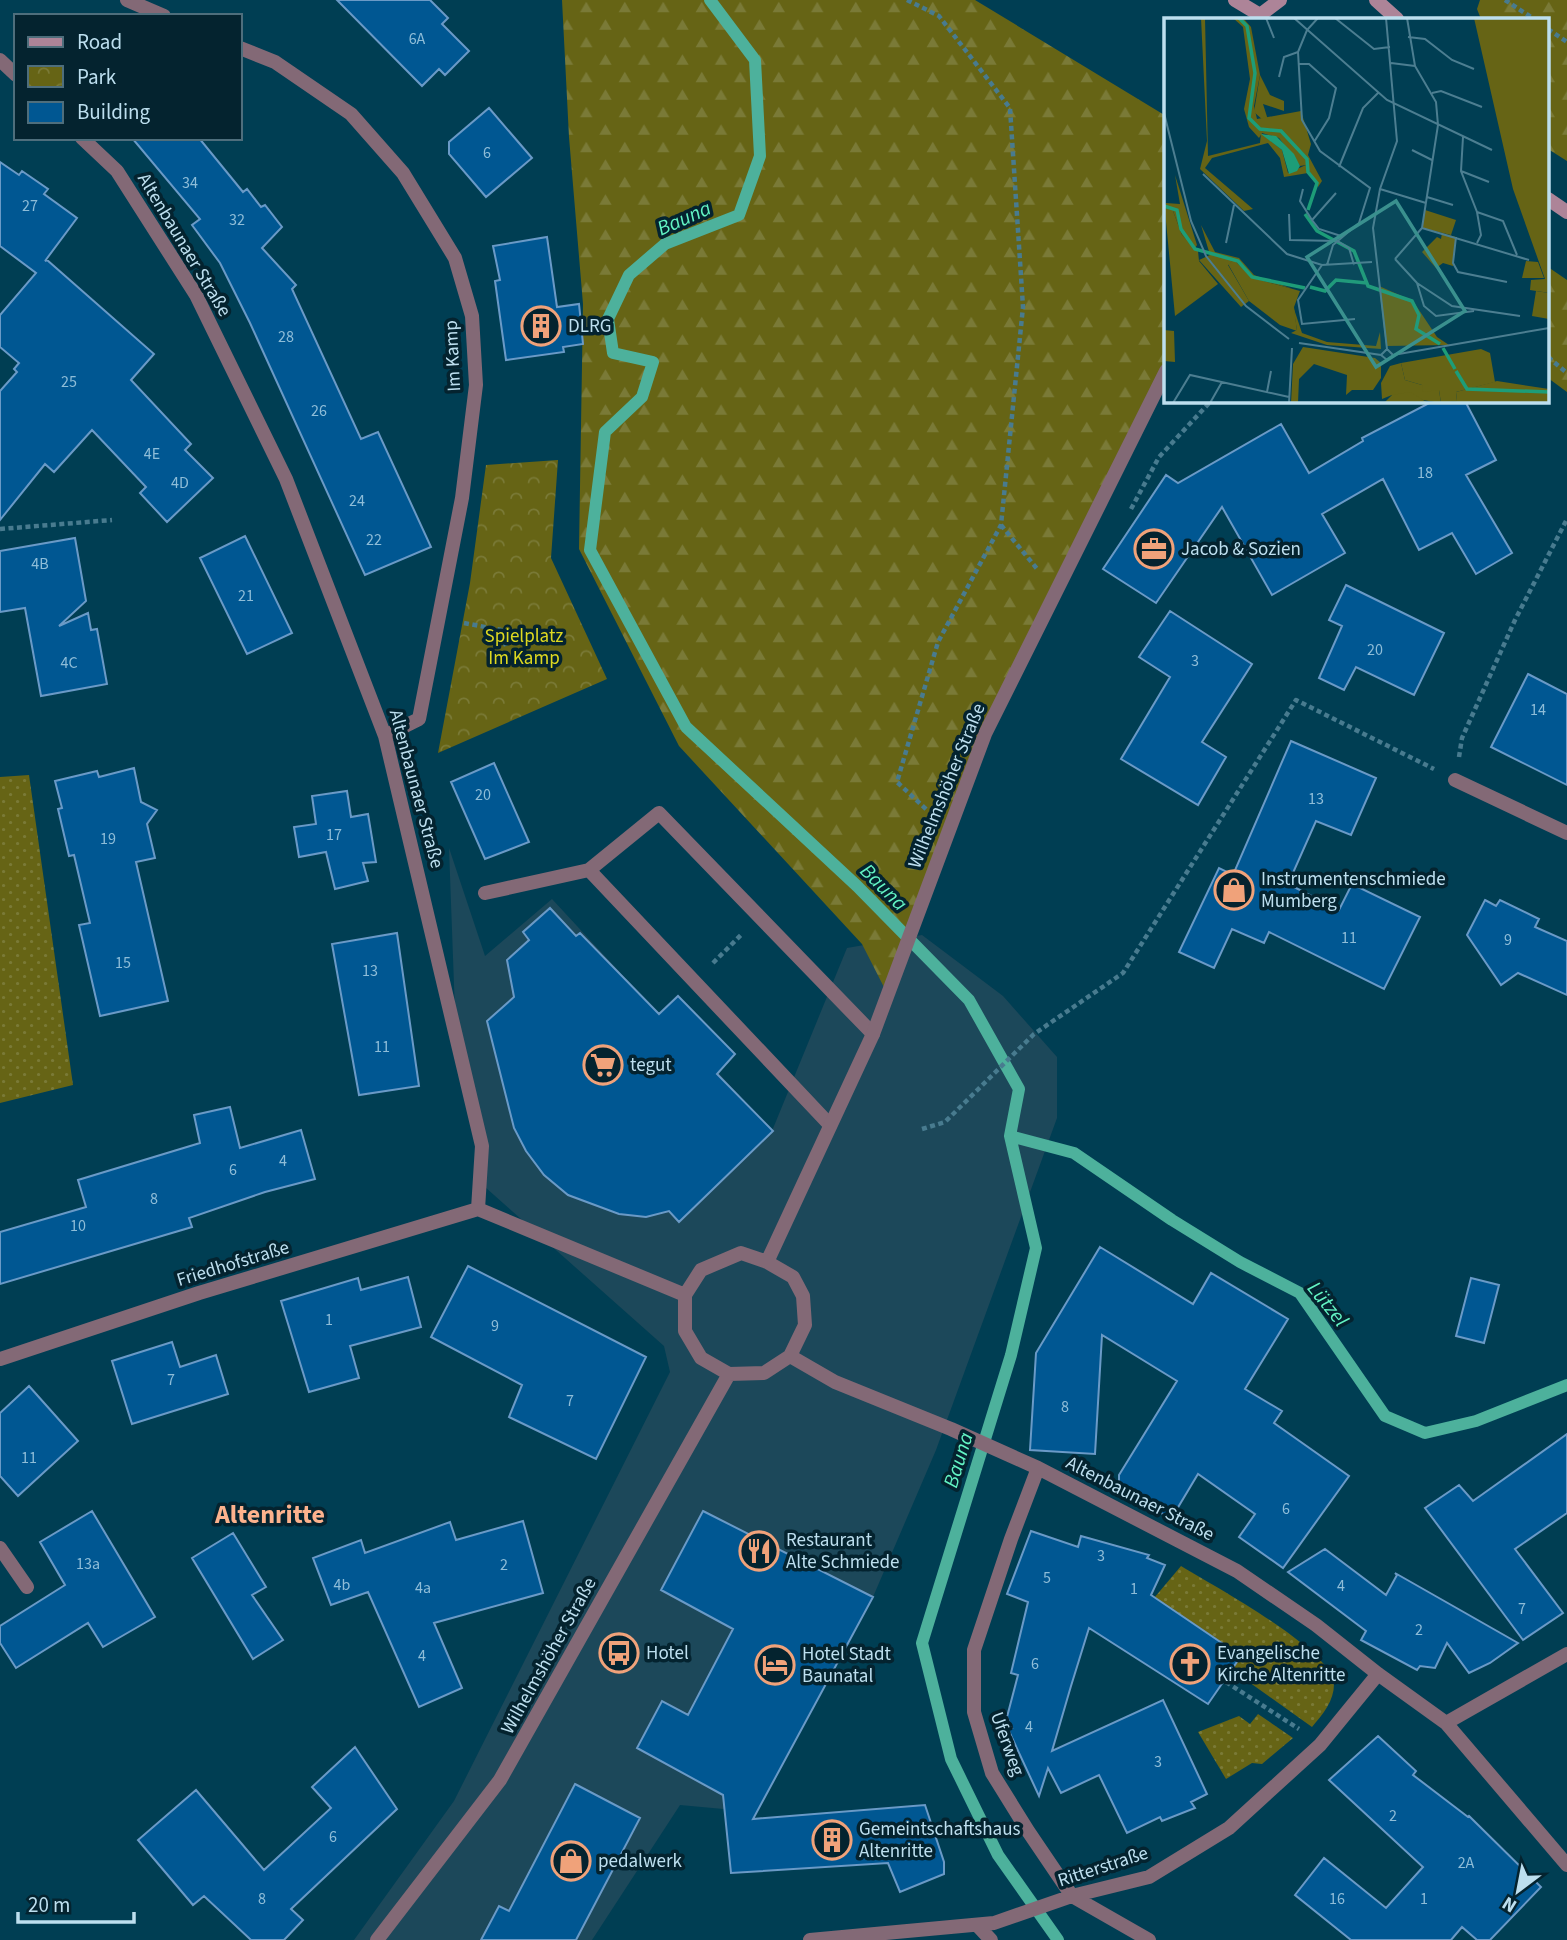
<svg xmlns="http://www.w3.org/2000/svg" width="1567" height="1940" font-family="'Source Sans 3',sans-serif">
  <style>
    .built { fill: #1c485a }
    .grass { fill: url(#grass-dots) }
    .forest { fill: url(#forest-firs) }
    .park { fill: url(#park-crowns) }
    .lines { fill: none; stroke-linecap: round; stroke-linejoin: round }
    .stream { stroke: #4db19c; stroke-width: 12 }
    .building { fill: #005792; stroke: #6a9ac7; stroke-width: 2 }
    .path { stroke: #487b8f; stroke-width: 4.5; stroke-dasharray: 5 3.5; stroke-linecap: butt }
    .service { stroke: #836976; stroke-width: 14 }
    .minor { stroke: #836976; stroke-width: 14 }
    .secondary { stroke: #ad8498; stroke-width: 14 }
    .labels { text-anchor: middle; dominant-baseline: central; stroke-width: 7; stroke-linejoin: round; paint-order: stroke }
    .number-label { font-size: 16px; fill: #8ebdd8 }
    .street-label { font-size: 19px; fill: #bddfef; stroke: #04232f }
    .poi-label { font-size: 19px; fill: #bddfef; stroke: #04232f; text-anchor: start }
    .park-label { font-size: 19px; fill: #ded920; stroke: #04232f }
    .water-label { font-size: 21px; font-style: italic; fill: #63f4c4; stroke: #04232f }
    .district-label { font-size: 26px; font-weight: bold; fill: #fcb28d; stroke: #04232f }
    .inset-river { fill: none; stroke: #1d9d78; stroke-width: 3.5 }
    .inset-road { fill: none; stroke: #4c7e91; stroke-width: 2 }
    .view { fill: #3a908e; fill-opacity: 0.15; stroke: #3a908e; stroke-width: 3.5 }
    .inset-edge { fill: none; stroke: #bddfef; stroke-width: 3.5 }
  </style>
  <defs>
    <pattern id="grass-dots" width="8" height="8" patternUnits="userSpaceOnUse" patternTransform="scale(1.75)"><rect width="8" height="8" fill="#666415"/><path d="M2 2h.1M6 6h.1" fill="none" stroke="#7a7a37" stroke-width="1.8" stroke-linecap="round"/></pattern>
    <pattern id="forest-firs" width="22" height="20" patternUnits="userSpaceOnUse" patternTransform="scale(1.75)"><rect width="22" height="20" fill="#666415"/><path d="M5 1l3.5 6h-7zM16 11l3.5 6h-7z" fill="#7a7a37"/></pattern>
    <pattern id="park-crowns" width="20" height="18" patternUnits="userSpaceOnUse" patternTransform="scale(1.75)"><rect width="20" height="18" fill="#666415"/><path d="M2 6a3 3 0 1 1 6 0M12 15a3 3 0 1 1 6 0" fill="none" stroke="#7a7a37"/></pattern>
  </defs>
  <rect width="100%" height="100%" fill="#003e53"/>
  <path class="built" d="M449,848L485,956L552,899L676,1033L701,1054L772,1131L847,948L922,935L1003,996L1057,1057V1118L936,1450L873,1597L756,1812L680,1805L592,1940H354L454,1801L670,1372L664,1346L485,1187L455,1012Z"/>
  <path class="grass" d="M29,775L73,1085L0,1103V777Z
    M1181,1566C1212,1585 1333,1650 1334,1684C1334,1701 1323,1714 1312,1727L1232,1670L1241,1655L1182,1616L1149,1604Z
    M1258,1714L1293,1738L1262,1764L1252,1763L1226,1779L1198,1732L1239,1716L1250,1724Z"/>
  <path class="forest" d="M562,0H975L1166,116V371L985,734L888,995L862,944L679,746L579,549L583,304L569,137Z
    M1480,0H1567V161L1548,149V19H1481L1477,9Z
    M1548,267L1567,280V392L1548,378Z"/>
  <path class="park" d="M558,460L551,558L607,679L438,753L470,583L486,465Z"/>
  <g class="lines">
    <path class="stream" d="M710,0L755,60L760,156L739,215L665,244L629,275L608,319L613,353L653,362L642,397L605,432L590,550L686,727L857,886L969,1000L1019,1089L1010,1136L1036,1248L1011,1355L922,1643L951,1759L998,1855L1058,1940
      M1010,1136L1074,1153L1172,1220L1240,1262L1300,1293L1385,1416L1425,1433L1476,1421L1567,1385"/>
  </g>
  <path class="building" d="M337,0H430L448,18L442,24L469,51L445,75L439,69L422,86Z
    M489,108L532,158L486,197L449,154V142Z
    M132,138H199L243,192L247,189L261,207L265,205L282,227L262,248L296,285L292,289L361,439L378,432L431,547L365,575L250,323L220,263L192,225L200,219Z
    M0,162L19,175L22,171L48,189L44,194L77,218L45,261L47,260L154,354L131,380L191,444L185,450L213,478L167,522L140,493L146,487L92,430L54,472L45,464L0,520V391L17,372L14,369L19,363L0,347V315L36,273L0,246Z
    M547,237L557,307L579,304L583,344L563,347L564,352L506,360L495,281L500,280L493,246Z
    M1433,401H1465L1496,460L1466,475L1512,553L1476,574L1452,533L1419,550L1383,479L1322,514L1345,553L1272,595L1222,507L1156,603L1103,569L1166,475L1178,483L1281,424L1309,473L1363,441L1362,438Z
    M245,536L292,633L247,654L200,558Z
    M75,538L86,601L59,626L88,613L91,630L97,629L107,684L41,696L25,608L0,612V551Z
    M1346,585L1444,633L1414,695L1356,667L1344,690L1319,678L1342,626L1329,620Z
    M1170,611L1252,664L1202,742L1226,757L1198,805L1121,759L1170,677L1139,657Z
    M1528,674L1567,694V785L1491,747Z
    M1291,741L1376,778L1351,835L1316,821L1288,884L1339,910L1352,884L1420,917L1384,989L1269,932L1264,943L1232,929L1214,968L1179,952L1219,868L1233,875Z
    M494,763L529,842L485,859L451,782Z
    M134,768L141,802L157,810L147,824L155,858L136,862L168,1001L100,1016L79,925L90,923L74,855L69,856L58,809L62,808L55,781L97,771L99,777Z
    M347,791L351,817L368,814L376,862L363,863L368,881L335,889L326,852L299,857L294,827L316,824L312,796Z
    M1485,900L1496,906L1500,900L1539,919L1535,927L1567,941V995L1518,973L1501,985L1467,935Z
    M550,908L576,936L580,933L659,1014L678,996L735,1054L717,1074L773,1131L679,1222L669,1211L646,1217L619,1214L568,1195L544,1175L526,1151L514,1128L487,1021L514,997L507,960L529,940L523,932Z
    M397,933L419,1086L359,1095L332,944Z
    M230,1107L240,1148L301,1130L315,1179L265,1192L189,1218L192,1227L0,1284V1232L86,1207L78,1180L200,1143L194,1115Z
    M1100,1247L1193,1304L1211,1273L1288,1319L1245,1389L1282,1411L1274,1423L1349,1476L1283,1568L1239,1537L1255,1514L1198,1474L1171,1519L1119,1487V1475L1177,1381L1102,1335L1095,1454L1030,1450L1036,1353Z
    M468,1266L646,1357L596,1459L509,1417L522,1385L431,1337Z
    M408,1277L421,1327L350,1346L359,1378L309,1392L281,1301L358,1278L361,1290Z
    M1471,1278L1499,1285L1484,1343L1456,1336Z
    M172,1342L180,1367L216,1355L228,1394L132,1424L112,1361Z
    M29,1386L78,1441L18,1496L0,1476V1413Z
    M1567,1434V1513L1515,1549L1563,1613L1523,1640L1425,1508L1459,1485L1473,1501Z
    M92,1511L155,1617L103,1647L88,1623L16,1668L0,1643V1626L65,1585L40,1542Z
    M703,1511L873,1597L753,1819L925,1805L944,1862V1874L900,1892L888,1863L731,1873L723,1795L637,1748L662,1701L688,1715L733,1629L661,1590Z
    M523,1521L543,1593L434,1623L462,1688L419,1707L368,1592L331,1605L313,1558L361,1540L365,1553L450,1522L456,1540Z
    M1031,1531L1078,1547L1081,1536L1149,1555L1147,1558L1165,1565L1151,1595L1241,1656L1208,1704L1089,1628L1071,1686L1052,1751L1163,1700L1207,1794L1191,1802L1195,1808L1162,1821L1160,1817L1127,1833L1099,1775L1061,1793L1048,1768L1039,1796L1008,1729L1012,1728L1007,1717L1018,1675L1011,1673L1028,1602L1007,1594Z
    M233,1533L266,1587L252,1595L283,1640L253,1659L192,1558Z
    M1325,1549L1386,1595L1397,1575L1395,1573L1518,1643L1490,1663L1469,1673L1447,1643L1435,1668L1420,1666L1417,1670L1361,1640L1366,1631L1288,1572Z
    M1378,1736L1416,1771L1413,1775L1468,1817L1469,1816L1541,1887L1490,1940H1477L1462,1927L1451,1940H1351L1295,1895L1324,1858L1386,1908L1423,1867L1329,1780Z
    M355,1747L397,1809L291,1909L303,1920L284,1940H251L204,1896L193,1905L138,1840L196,1790L264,1870L331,1808L312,1787Z
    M575,1784L640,1818L576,1940H481L499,1906L509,1911Z"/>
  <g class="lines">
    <path class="path" d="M907,0L939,16L1010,108L1023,307L1001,525L938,642L897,782L928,811
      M1505,0L1534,19
      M1548,29L1567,42
      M1548,357L1567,373
      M1131,509L1159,457L1211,401
      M1001,525L1038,570
      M0,529L112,520
      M464,623L501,630L506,646
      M1459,757L1462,738L1515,620L1567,519
      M713,963L741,935
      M922,1129L945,1122L1034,1034L1123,973L1296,700L1434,769
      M1226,1682L1299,1729"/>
    <path class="service" d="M485,893L589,870
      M830,1125L589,870L659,813L873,1034
      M0,1548L27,1587"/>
    <path class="minor" d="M127,0L164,16
      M240,48L275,62L351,114L403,173L455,258L472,316L476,385L462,498L419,719L385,736
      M0,60L16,75
      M82,138L117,171L196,295L286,479L385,736L482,1146L478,1209
      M1455,780L1567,833
      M478,1209L685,1295
      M741,1253L767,1262L793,1277L803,1296L805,1325L790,1356L764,1373L729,1374L701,1358L685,1331V1295L701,1270Z
      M767,1262L873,1034L985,734L1166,371
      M790,1356L835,1382L951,1429L1038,1468L1237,1571L1316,1625L1378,1674L1446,1723L1567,1865
      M0,1359L199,1293L478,1209
      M1038,1468L1011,1539L974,1650V1712L992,1773L1028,1831L1072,1896L1149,1940
      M1446,1723L1567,1654
      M977,1925L991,1940
      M377,1940L500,1780L729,1374
      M810,1940L994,1923L1072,1896L1149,1877L1229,1828L1320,1745L1378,1674"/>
    <path class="secondary" d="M1235,0L1260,15
      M1376,0L1397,19
      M1259,19L1260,15L1280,0
      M1548,199L1567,212"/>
  </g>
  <defs>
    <g id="building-ring" transform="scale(2.0125)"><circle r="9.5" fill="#04232f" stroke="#f0a27a" stroke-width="1.5"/><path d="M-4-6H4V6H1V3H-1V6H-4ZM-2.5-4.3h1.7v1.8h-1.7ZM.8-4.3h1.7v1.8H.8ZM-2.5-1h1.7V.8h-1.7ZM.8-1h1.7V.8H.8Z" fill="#f0a27a"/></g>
    <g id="office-ring" transform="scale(2.0125)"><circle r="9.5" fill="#04232f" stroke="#f0a27a" stroke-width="1.5"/><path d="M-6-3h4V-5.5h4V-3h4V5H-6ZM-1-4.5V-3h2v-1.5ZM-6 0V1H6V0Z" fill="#f0a27a"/></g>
    <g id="shop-ring" transform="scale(2.0125)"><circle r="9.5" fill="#04232f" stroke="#f0a27a" stroke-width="1.5"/><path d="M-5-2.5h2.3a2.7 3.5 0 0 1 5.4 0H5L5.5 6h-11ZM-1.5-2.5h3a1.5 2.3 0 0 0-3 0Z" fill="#f0a27a"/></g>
    <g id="supermarket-ring" transform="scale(2.0125)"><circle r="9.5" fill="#04232f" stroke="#f0a27a" stroke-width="1.5"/><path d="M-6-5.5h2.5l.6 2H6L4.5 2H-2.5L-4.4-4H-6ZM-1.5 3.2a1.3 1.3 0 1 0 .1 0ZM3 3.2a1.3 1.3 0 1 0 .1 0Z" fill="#f0a27a"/></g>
    <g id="restaurant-ring" transform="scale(2.0125)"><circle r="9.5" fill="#04232f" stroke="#f0a27a" stroke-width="1.5"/><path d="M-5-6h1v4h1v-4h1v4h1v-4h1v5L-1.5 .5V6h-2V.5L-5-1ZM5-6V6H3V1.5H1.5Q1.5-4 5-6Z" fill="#f0a27a"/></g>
    <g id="bus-ring" transform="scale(2.0125)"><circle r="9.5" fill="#04232f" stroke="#f0a27a" stroke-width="1.5"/><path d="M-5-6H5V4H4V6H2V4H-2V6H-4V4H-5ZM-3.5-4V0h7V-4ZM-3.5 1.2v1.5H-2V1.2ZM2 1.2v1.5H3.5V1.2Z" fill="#f0a27a"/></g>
    <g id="church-ring" transform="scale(2.0125)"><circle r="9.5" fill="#04232f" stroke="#f0a27a" stroke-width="1.5"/><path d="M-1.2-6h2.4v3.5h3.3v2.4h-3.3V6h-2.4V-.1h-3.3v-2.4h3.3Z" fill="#f0a27a"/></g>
    <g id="hotel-ring" transform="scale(2.0125)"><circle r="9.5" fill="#04232f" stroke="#f0a27a" stroke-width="1.5"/><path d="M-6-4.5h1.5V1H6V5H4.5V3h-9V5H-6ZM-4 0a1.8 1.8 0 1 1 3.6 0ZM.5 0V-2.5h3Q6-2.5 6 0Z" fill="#f0a27a"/></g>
  </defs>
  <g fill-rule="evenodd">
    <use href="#building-ring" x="541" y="326"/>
    <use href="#office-ring" x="1154" y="549"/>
    <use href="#shop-ring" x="1234" y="890"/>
    <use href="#supermarket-ring" x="603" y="1065"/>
    <use href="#restaurant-ring" x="759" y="1551"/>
    <use href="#bus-ring" x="619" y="1653"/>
    <use href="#church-ring" x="1190" y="1664"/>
    <use href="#hotel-ring" x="775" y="1665"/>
    <use href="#building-ring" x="832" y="1840"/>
    <use href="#shop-ring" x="571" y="1861"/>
  </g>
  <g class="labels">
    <g class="number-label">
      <text x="417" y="39">6A</text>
      <text x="487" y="153">6</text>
      <text x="190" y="183">34</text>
      <text x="30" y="206">27</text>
      <text x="237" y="220">32</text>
      <text x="286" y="337">28</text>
      <text x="69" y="382">25</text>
      <text x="319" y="411">26</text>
      <text x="152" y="454">4E</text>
      <text x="1425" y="473">18</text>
      <text x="180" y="483">4D</text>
      <text x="357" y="501">24</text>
      <text x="374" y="540">22</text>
      <text x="40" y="564">4B</text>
      <text x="246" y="596">21</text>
      <text x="1375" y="650">20</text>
      <text x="1195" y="661">3</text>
      <text x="69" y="663">4C</text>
      <text x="1538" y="710">14</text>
      <text x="483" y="795">20</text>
      <text x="1316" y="799">13</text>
      <text x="334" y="835">17</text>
      <text x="108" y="839">19</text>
      <text x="1349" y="938">11</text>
      <text x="1508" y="940">9</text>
      <text x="123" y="963">15</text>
      <text x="370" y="971">13</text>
      <text x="382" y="1047">11</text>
      <text x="283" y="1161">4</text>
      <text x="233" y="1170">6</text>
      <text x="154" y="1199">8</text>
      <text x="78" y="1226">10</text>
      <text x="329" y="1320">1</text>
      <text x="495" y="1326">9</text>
      <text x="171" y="1380">7</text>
      <text x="570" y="1401">7</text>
      <text x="1065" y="1407">8</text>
      <text x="29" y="1458">11</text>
      <text x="1286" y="1509">6</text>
      <text x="1101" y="1556">3</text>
      <text x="88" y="1564">13a</text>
      <text x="504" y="1565">2</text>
      <text x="1047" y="1578">5</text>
      <text x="342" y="1585">4b</text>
      <text x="1341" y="1586">4</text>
      <text x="423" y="1588">4a</text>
      <text x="1134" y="1589">1</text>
      <text x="1522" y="1609">7</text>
      <text x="1419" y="1630">2</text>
      <text x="422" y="1656">4</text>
      <text x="1035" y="1664">6</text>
      <text x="1029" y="1727">4</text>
      <text x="1158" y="1762">3</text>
      <text x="1393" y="1816">2</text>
      <text x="333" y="1837">6</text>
      <text x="1466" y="1863">2A</text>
      <text x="262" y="1899">8</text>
      <text x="1337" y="1899">16</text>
      <text x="1424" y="1899">1</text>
    </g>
    <g class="street-label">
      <text transform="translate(184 245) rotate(59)">Altenbaunaer Straße</text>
      <text transform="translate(453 356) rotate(-93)">Im Kamp</text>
      <text transform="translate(947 786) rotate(-68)">Wilhelmshöher Straße</text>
      <text transform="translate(416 789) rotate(75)">Altenbaunaer Straße</text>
      <text transform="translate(233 1264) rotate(-17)">Friedhofstraße</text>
      <text transform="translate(1140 1499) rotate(27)">Altenbaunaer Straße</text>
      <text transform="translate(549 1656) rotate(-61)">Wilhelmshöher Straße</text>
      <text transform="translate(1007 1744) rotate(70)">Uferweg</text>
      <text transform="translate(1103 1867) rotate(-18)">Ritterstraße</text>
    </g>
    <g class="poi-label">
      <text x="568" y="326">DLRG</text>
      <text x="1181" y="549">Jacob &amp; Sozien</text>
      <text x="1261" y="879">Instrumentenschmiede<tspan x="1261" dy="22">Mumberg</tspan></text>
      <text x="630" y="1065">tegut</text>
      <text x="786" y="1540">Restaurant<tspan x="786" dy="22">Alte Schmiede</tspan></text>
      <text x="646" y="1653">Hotel</text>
      <text x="1217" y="1653">Evangelische<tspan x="1217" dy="22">Kirche Altenritte</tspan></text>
      <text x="802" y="1654">Hotel Stadt<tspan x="802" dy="22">Baunatal</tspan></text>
      <text x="859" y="1829">Gemeintschaftshaus<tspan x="859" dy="22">Altenritte</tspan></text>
      <text x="598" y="1861">pedalwerk</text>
    </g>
    <g class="park-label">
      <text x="524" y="636">Spielplatz<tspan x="524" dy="22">Im Kamp</tspan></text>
    </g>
    <g class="water-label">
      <text transform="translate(684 218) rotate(-24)">Bauna</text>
      <text transform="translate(884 887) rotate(45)">Bauna</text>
      <text transform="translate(1328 1304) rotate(51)">Lützel</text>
      <text transform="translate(958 1460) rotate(-73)">Bauna</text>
    </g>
    <g class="district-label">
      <text x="270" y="1514">Altenritte</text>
    </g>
  </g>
  <g transform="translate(1164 18)">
    <rect width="385" height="385" fill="#003e53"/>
    <path d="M37,0H41L44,138L96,125L97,115L118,132L124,155L142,147L144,155L120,159L116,140L104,125L48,140L41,150L89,191L80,193L36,151L43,123ZM96,57L106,77L120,83V93L99,86L104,102L100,103L90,94ZM1,193H9L18,217L34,233L35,243L54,266L11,298ZM278,215L292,219L289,248L279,245L272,250L258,234L273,219L277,221ZM70,242L89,260L136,273L130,289L133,313L116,307L85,283L64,246Z" fill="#666415"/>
    <path d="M69,0H79L87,9L96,57L90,88L93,101L137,93L147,126L144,137L158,163L154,169L142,147L136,148L115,120L98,115L95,120L85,109L80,91L86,61L79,9ZM310,0H385V275L366,272L367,262L381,261L349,171ZM11,157L33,227L30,232L18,217L9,193H1L2,185L16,186ZM37,207L51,234L75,240L90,257L129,271L89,260L70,242L64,247L85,283L77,289L35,242L46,237ZM215,268L249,283L273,319L285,327L222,328ZM129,288L138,315L163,324L212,328L216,314L217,331L163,327L127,315L133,312ZM139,329L211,340L217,345V360L209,372H188L182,377L183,357L150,346L135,361L134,385H127L129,346Z" fill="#666415"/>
    <path d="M261,192L292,202L287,217L258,210Z" fill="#666415"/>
    <path d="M362,243L374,244L380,260H358ZM0,312L10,313L11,344L0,343ZM237,345L241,362L275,372L277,385L228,377L218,381L217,365L226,348ZM333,363L385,371V385H280L293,383L292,374Z" fill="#666415"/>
    <path d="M372,273L385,275V301L368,298ZM317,331L326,335L331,364L292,374L293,383L277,385L275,372L259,374L258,367L241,362L237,345ZM246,374L264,385H220L228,377Z" fill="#666415"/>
    <path d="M97,116L112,118L130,136L136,148L133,153L125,156L118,132Z" fill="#1d9d78"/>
    <path class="inset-river" d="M75,0L83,8L91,55L85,100L96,111L117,113L143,141L144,154L153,165L144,192M0,188L13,192L17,211L31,231L74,243L88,259L141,270M141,196L153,213L190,233L204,268L248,283L255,297L252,311L276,326M146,269L161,273L172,262L203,265M279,330L291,351M292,353L303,371L385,374"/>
    <path class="inset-road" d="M102,0L110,20M130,0L223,82L328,132M154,0L143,12L134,34L138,102L156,133L206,170L195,205L169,227L163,247M171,0L210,31L226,29M222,0L233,123L216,171L209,210L223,331M244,19L261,21L288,42L310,51M227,45L251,48M135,46H145L172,70L165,100L150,124M115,59L120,39L134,34M268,75L277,73L318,89M0,95L27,203L42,238L82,288L125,321M299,119L297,153L313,194L317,217L313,225M248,132L268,142M175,149L199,90L214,75M297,153L325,164M39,156L123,236L158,247L208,244M139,171L136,183L148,202M216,171L262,185M172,175L148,202L155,211L177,218M263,179L289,187M313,194L339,203L353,237M125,196L126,222L173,223L185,230L190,247M258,210L365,242M292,219L289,245L294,254L343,264M62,225L70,187M231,241L258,210L274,107L272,84L251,48L243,0M231,241L253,265L288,288L356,298M158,247L134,282L138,306L191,301M253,265L260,288L272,298L310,293M135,325L217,337L223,342L229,337L223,331L217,337M229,337L385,310M103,374L107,353M9,385L26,357L125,379M46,385L58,364M125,385L128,330"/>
    <path class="view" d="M232,183L301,293L212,349L143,239Z"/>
    <rect width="385" height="385" class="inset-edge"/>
  </g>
  <rect x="14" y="14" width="228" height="126" fill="#04232f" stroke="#4e6e7c" stroke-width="2"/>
  <rect x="28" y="37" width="35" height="10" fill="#ad8498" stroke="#4e6e7c" stroke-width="2"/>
  <text x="77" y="49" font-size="21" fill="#bddfef">Road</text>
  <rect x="28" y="66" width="35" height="21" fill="url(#park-crowns)" stroke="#4e6e7c" stroke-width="2"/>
  <text x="77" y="84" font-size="21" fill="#bddfef">Park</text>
  <rect x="28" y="102" width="35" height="21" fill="#005792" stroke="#4e6e7c" stroke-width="2"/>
  <text x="77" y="119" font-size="21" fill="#bddfef">Building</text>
  <g transform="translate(1518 1891) rotate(212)" stroke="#04232f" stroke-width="5" paint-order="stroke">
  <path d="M0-5L12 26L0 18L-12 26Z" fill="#bddfef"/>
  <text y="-10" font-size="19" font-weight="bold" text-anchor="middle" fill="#bddfef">N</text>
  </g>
  <path d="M18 1912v10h116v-10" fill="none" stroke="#bddfef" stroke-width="3.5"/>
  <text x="28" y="1912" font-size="21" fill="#bddfef" stroke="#04232f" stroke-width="5" paint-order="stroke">20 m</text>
</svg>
